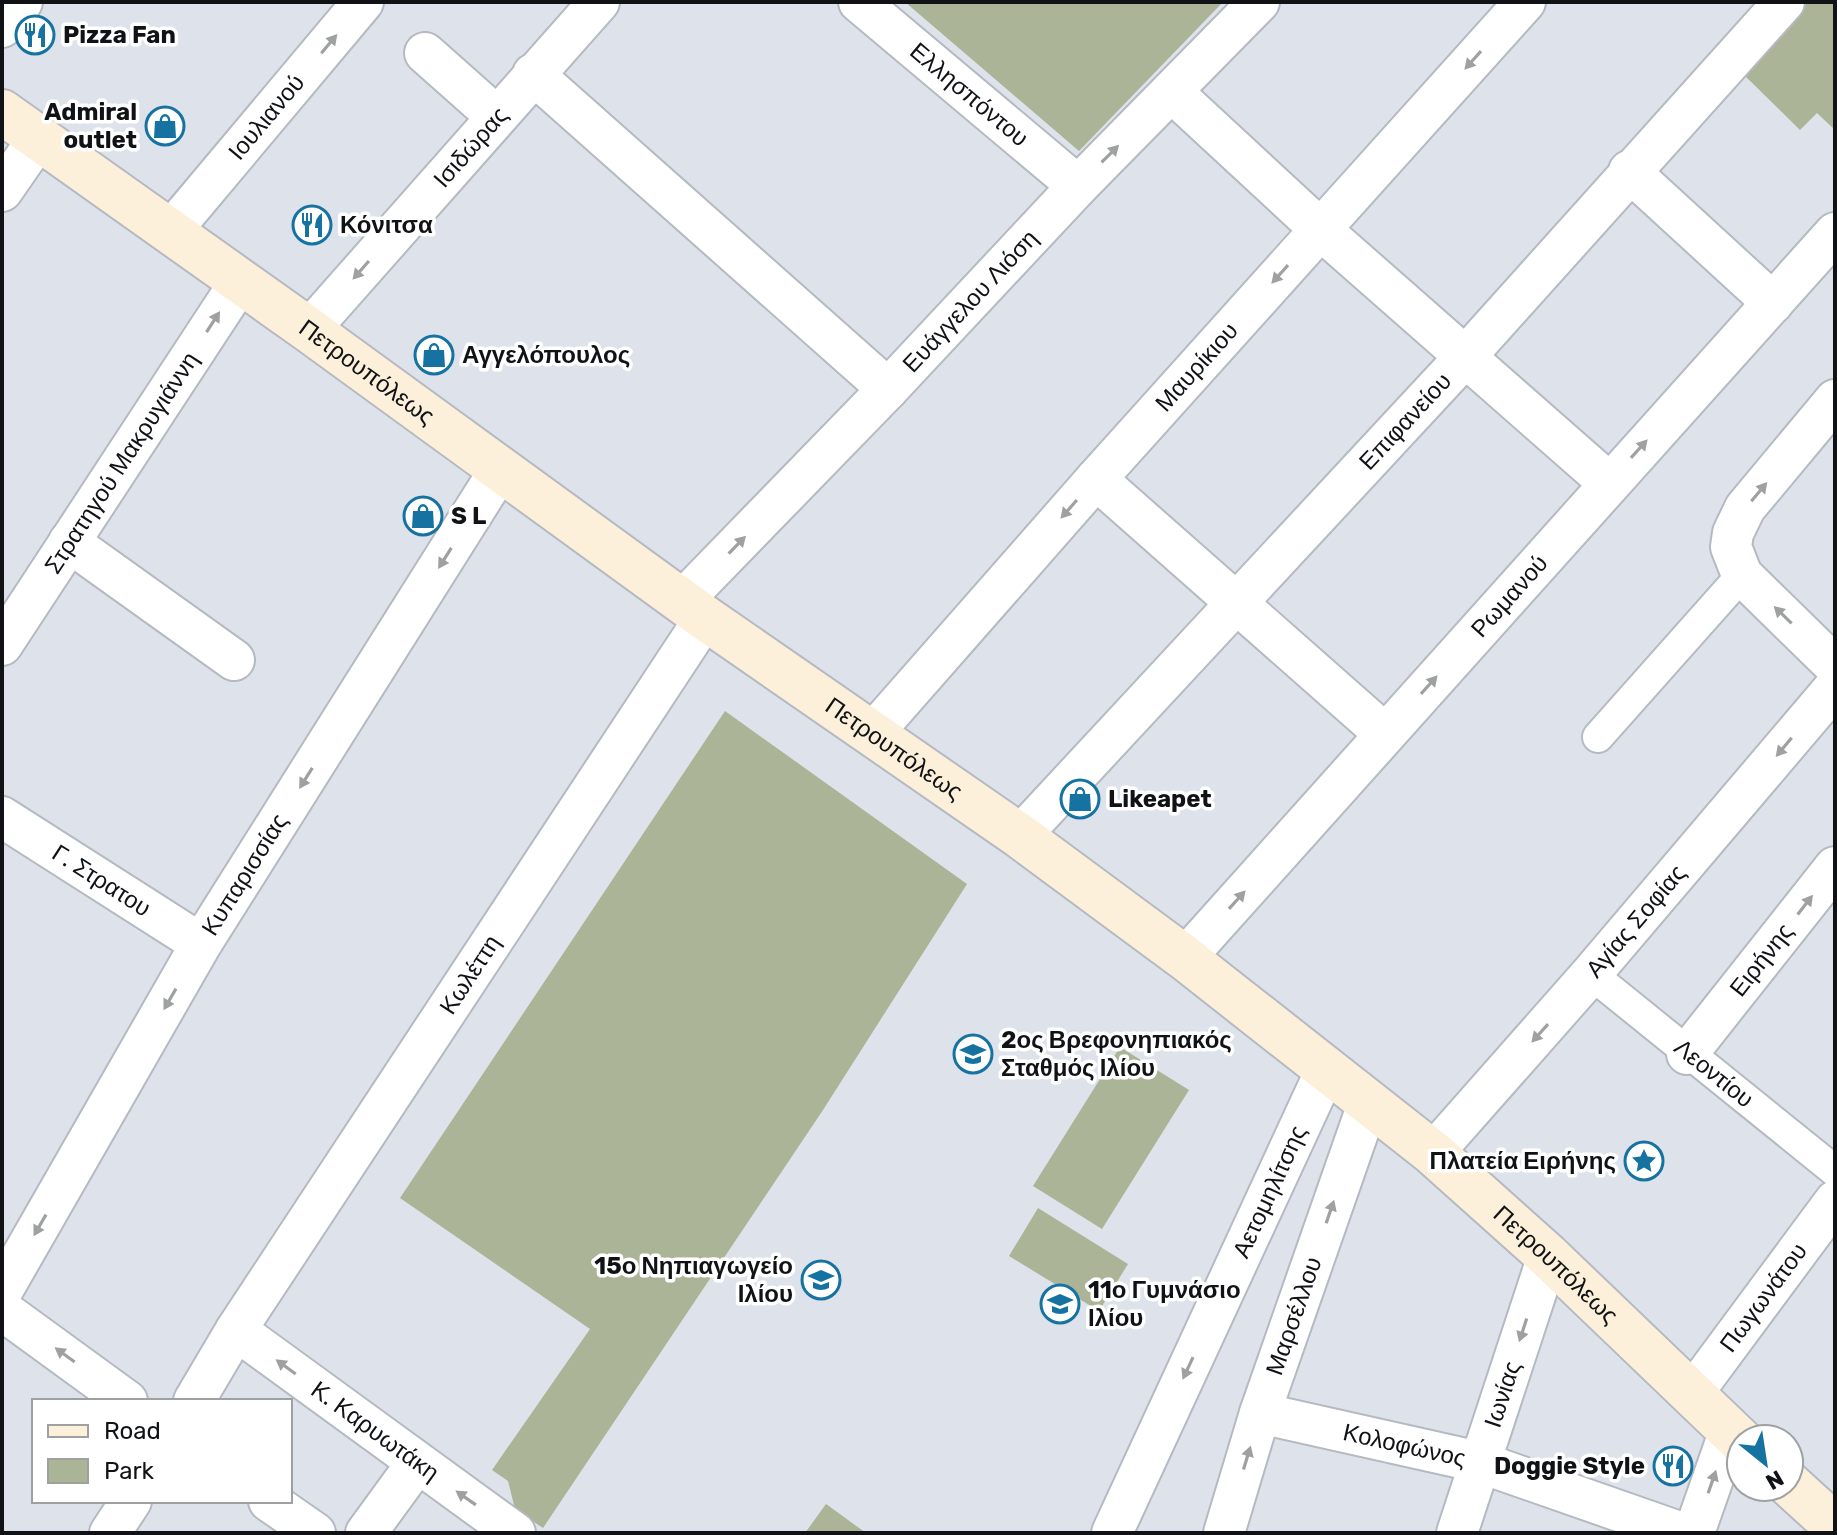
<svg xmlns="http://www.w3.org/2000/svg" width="1837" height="1535" font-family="Rubik,sans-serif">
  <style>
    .green { fill: #abb496 }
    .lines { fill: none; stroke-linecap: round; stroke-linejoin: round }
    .pedestrian-casing { stroke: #b5b9c1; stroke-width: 34 }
    .minor-casing { stroke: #b5b9c1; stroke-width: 44 }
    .secondary-casing { stroke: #b5b9c1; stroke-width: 48 }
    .pedestrian { stroke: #fff; stroke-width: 30 }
    .minor { stroke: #fff; stroke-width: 40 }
    .secondary { stroke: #fcf0da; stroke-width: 44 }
    .oneway { fill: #9fa0a1 }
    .labels { text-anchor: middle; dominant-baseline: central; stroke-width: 7; stroke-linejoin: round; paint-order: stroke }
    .poi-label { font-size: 24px; font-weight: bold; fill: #101215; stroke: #fff; text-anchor: start }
    .street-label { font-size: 24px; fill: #101215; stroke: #fff }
  </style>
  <rect width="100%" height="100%" fill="#dee2eb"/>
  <path class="green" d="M905,2H1223L1079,151Z
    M1804,2H1835V130L1817,113L1800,130L1741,72Z
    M725,711L967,884L823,1110L543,1528L515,1509L508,1481L492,1470L590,1329L400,1198Z
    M1120,1047L1189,1090L1102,1229L1033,1186Z
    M1038,1208L1128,1264L1099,1311L1009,1256Z
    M826,1504L866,1533H805Z"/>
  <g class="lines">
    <g class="pedestrian-casing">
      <g id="pedestrian">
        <path d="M1598,737L1742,575"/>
        <path id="s1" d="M1591,974L1835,1171"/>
      </g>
    </g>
    <g class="minor-casing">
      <g id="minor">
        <path id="s2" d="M859,2L1078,186"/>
        <path d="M2,27L22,2"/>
        <path d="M425,53L496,116"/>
        <path d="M533,74L888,389"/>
        <path d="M1172,92L1320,229L1609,483"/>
        <path d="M1629,171L1773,303"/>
        <path d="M2,191L38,139"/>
        <path id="s3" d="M170,232L363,2"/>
        <path id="s4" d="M309,330L599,2"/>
        <path d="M1835,400L1745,508L1733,533L1731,547L1742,575L1835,666"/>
        <path d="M1096,479L1385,734"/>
        <path d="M69,542L234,660"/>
        <path id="s5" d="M682,601L888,389L1078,186L1259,2"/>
        <path id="s6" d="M2,645L240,282"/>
        <path id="s7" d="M872,734L1096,479L1525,2"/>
        <path id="s8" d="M2,817L201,944"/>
        <path id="s9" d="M1020,836L1465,357L1784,2"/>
        <path id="s10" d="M1185,958L1835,233"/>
        <path id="s11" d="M1687,1054L1835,867"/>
        <path id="s12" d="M1433,1153L1591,974L1835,687"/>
        <path id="s13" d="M2,1291L201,944L501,468"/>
        <path d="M2,1310L127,1401"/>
        <path id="s14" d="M236,1330L515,1533"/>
        <path id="s15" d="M1692,1394L1835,1201"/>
        <path id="s16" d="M194,1401L236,1330L705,618"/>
        <path id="s17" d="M1260,1413L1479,1462L1682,1533"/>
        <path d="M269,1501L315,1533"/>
        <path d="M110,1533L131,1501"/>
        <path d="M366,1533L417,1463"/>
        <path id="s18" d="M1112,1533L1327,1068"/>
        <path id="s19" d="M1224,1533L1260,1413L1369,1101"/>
        <path id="s20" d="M1457,1533L1548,1256"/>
        <path d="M1694,1533L1730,1430"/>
      </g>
    </g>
    <g class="secondary-casing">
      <g id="secondary">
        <path id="s21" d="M2,112L309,330L705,618L1020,836L1185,958L1433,1153L1548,1256L1741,1441"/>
        <path d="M1789,1484L1835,1526"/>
      </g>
    </g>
    <use href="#pedestrian" class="pedestrian"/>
    <use href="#minor" class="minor"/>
    <use href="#secondary" class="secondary"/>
  </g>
  <defs><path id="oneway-solid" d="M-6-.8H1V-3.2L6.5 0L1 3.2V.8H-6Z" transform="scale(2)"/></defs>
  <g class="oneway">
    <use href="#oneway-solid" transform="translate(329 44) rotate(-50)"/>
    <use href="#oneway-solid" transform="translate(1473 60) rotate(132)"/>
    <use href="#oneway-solid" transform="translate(1110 154) rotate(-45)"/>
    <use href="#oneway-solid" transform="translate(361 270) rotate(131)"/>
    <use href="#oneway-solid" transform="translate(1280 274) rotate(132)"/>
    <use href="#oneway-solid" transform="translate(213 322) rotate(-57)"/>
    <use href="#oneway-solid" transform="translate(1639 449) rotate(-48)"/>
    <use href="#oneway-solid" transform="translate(1759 492) rotate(-50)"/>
    <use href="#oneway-solid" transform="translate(1069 509) rotate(131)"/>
    <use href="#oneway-solid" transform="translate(737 545) rotate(-46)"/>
    <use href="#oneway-solid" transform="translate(445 558) rotate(122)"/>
    <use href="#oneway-solid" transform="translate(1783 615) rotate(-136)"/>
    <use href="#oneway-solid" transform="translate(1429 685) rotate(-48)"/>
    <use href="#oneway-solid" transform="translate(1784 747) rotate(130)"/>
    <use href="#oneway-solid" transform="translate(306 778) rotate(122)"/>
    <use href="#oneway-solid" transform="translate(1237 900) rotate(-48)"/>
    <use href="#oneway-solid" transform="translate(1805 905) rotate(-52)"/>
    <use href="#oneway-solid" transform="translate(170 999) rotate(120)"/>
    <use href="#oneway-solid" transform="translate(1540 1033) rotate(132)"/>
    <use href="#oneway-solid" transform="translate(1330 1212) rotate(-71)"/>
    <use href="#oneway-solid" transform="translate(40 1225) rotate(120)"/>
    <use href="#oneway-solid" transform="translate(1523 1330) rotate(108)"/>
    <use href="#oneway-solid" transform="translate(65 1355) rotate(-144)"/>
    <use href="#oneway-solid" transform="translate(286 1367) rotate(-144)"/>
    <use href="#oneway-solid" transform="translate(1188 1368) rotate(115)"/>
    <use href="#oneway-solid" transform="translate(1247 1458) rotate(-73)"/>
    <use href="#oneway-solid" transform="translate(1712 1482) rotate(-71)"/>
    <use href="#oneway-solid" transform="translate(466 1498) rotate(-145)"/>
  </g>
  <defs>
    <g id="restaurant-ring" transform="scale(2)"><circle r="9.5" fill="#fff" stroke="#1572a1" stroke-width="1.5"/><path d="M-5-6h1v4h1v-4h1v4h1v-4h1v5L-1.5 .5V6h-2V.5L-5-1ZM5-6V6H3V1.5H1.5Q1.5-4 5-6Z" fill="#1572a1"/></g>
    <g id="shop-ring" transform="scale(2)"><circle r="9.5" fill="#fff" stroke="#1572a1" stroke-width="1.5"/><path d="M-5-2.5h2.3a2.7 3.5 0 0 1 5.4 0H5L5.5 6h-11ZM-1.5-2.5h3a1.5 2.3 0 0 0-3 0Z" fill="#1572a1"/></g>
    <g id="school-ring" transform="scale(2)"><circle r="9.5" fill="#fff" stroke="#1572a1" stroke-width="1.5"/><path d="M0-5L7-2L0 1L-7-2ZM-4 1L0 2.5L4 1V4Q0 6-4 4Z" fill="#1572a1"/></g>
    <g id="sight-ring" transform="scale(2)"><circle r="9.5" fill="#fff" stroke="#1572a1" stroke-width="1.5"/><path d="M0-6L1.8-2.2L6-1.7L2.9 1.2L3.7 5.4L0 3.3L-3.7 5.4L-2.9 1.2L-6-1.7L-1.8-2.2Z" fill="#1572a1"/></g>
  </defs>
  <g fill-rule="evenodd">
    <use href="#restaurant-ring" x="35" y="35"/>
    <use href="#shop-ring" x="165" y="126"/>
    <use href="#restaurant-ring" x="312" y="225"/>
    <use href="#shop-ring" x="434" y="355"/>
    <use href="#shop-ring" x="423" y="516"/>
    <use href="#shop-ring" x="1080" y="799"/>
    <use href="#school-ring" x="973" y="1054"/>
    <use href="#sight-ring" x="1644" y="1161"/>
    <use href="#school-ring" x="821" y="1280"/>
    <use href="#school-ring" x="1060" y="1304"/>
    <use href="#restaurant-ring" x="1673" y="1466"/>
  </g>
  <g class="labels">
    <g class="poi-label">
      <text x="63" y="35">Pizza Fan</text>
      <text x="137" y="112" text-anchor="end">Admiral<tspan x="137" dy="28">outlet</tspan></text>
      <text x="340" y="225">Κόνιτσα</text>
      <text x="462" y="355">Αγγελόπουλος</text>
      <text x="451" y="516">S L</text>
      <text x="1108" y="799">Likeapet</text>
      <text x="1001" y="1040">2ος Βρεφονηπιακός<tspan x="1001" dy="28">Σταθμός Ιλίου</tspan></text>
      <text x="1616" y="1161" text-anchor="end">Πλατεία Ειρήνης</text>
      <text x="793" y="1266" text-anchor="end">15ο Νηπιαγωγείο<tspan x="793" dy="28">Ιλίου</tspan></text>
      <text x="1088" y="1290">11ο Γυμνάσιο<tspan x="1088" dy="28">Ιλίου</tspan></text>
      <text x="1645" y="1466" text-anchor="end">Doggie Style</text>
    </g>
    <g class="street-label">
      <text stroke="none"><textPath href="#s2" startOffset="144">Ελλησπόντου</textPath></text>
      <text stroke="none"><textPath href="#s3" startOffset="150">Ιουλιανού</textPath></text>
      <text stroke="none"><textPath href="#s4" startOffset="244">Ισιδώρας</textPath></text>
      <text stroke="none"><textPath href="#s5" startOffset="416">Ευάγγελου Λιόση</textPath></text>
      <text stroke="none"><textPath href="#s7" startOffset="490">Μαυρίκιου</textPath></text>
      <text stroke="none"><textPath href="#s21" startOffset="448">Πετρουπόλεως</textPath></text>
      <text stroke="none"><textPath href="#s9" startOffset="566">Επιφανείου</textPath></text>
      <text stroke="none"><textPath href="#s6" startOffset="218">Στρατηγού Μακρυγιάννη</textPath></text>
      <text stroke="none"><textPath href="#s10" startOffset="486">Ρωμανού</textPath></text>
      <text stroke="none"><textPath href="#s21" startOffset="1096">Πετρουπόλεως</textPath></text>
      <text stroke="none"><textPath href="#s13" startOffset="482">Κυπαρισσίας</textPath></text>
      <text stroke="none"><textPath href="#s8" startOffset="118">Γ. Στρατου</textPath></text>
      <text stroke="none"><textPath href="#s12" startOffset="308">Αγίας Σοφίας</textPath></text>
      <text stroke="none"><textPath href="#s11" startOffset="120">Ειρήνης</textPath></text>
      <text stroke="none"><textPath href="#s16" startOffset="508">Κωλέττη</textPath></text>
      <text stroke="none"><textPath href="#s1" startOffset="158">Λεοντίου</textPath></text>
      <text stroke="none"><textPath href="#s18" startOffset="376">Αετομηλίτσης</textPath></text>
      <text stroke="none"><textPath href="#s21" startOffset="1936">Πετρουπόλεως</textPath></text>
      <text stroke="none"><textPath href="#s15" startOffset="120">Πωγωνάτου</textPath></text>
      <text stroke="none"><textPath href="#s19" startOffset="228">Μαρσέλλου</textPath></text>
      <text stroke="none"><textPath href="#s20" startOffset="146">Ιωνίας</textPath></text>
      <text stroke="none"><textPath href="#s14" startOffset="172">Κ. Καρυωτάκη</textPath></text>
      <text stroke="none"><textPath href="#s17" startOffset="148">Κολοφώνος</textPath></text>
    </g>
  </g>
  <rect width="1837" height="1535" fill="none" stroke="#101215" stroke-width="8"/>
  <rect x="32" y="1399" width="260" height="104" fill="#ffffff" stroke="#9fa0a1" stroke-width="2"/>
  <rect x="48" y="1425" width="40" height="12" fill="#fcf0da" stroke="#9fa0a1" stroke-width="2"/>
  <text x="104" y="1439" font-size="24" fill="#101215">Road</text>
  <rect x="48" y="1459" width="40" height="24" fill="#abb496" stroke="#9fa0a1" stroke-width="2"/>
  <text x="104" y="1479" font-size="24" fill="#101215">Park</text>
  <g transform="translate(1765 1463) rotate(150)"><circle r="38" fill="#ffffff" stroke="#9fa0a1" stroke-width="2"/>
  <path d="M0-6L14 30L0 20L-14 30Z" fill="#1572a1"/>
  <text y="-12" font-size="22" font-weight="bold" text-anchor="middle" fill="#101215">N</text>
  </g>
</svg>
